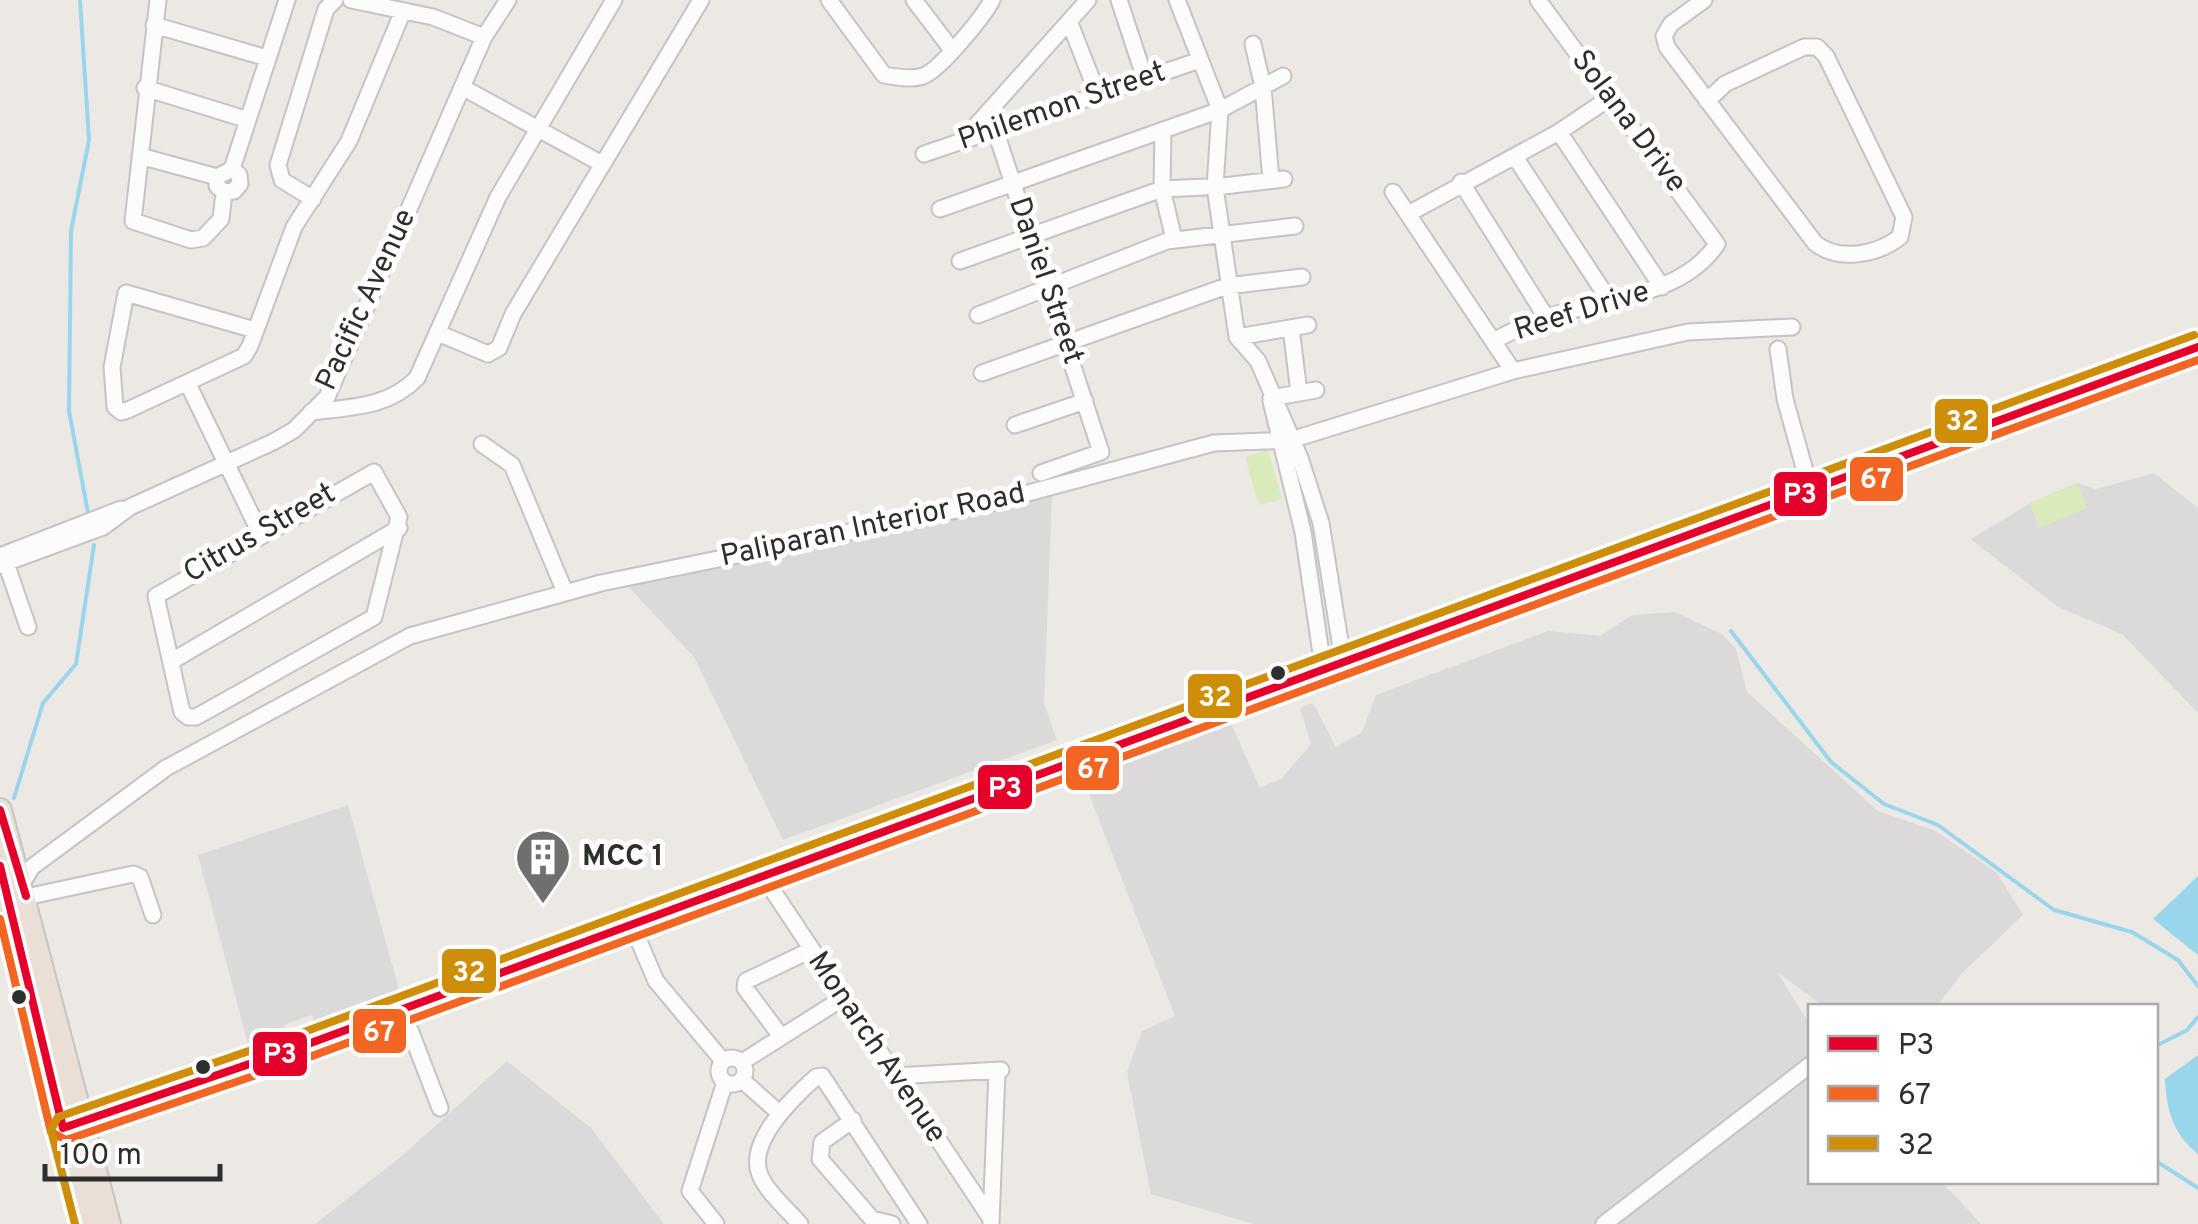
<svg xmlns="http://www.w3.org/2000/svg" width="2198" height="1224" font-family="Overpass,sans-serif">
  <style>
    .industrial { fill: #dcd9db }
    .pitch { fill: #d9eabb }
    .water { fill: #99d6ec }
    .lines { fill: none; stroke-linecap: round; stroke-linejoin: round }
    .stream { stroke: #99d6ec; stroke-width: 4 }
    .minor-casing { stroke: #c5c4c5; stroke-width: 19 }
    .major-casing { stroke: #c6c5c4; stroke-width: 24 }
    .highway-casing { stroke: #c6c5c4; stroke-width: 26 }
    .minor { stroke: #fcfcfb; stroke-width: 15 }
    .major { stroke: #e8e4d6; stroke-width: 20 }
    .highway { stroke: #eadfd6; stroke-width: 22 }
    .bus-1-casing { stroke: #fff; stroke-width: 15 }
    .bus-2-casing { stroke: #fff; stroke-width: 15 }
    .bus-3-casing { stroke: #fff; stroke-width: 15 }
    .bus-1 { stroke: #e4002b; stroke-width: 8 }
    .bus-2 { stroke: #f26522; stroke-width: 8 }
    .bus-3 { stroke: #cf8e09; stroke-width: 8 }
    .bus-dot { fill: #2e2e2e; stroke: #fff; stroke-width: 4 }
    .labels { text-anchor: middle; dominant-baseline: central; stroke-width: 10; stroke-linejoin: round; paint-order: stroke }
    .street-label { font-size: 30px; fill: #2e2e2e; stroke: #fff }
    .poi-label { font-size: 30px; font-weight: bold; fill: #2e2e2e; stroke: #fff; text-anchor: start }
    .line-badge { stroke: #fff; stroke-width: 4 }
    .badge-label { font-size: 28px; text-anchor: middle; font-weight: bold; fill: #fff }
  </style>
  <rect width="100%" height="100%" fill="#ece8e4"/>
  <path class="industrial" d="M2154,473L2198,508V713L2122,634L2058,607L1971,539L2029,504L2077,483L2096,489Z
    M1052,496L1044,703L1057,740L783,840L694,657L625,583Z
    M1674,612L1722,634L1736,649L1747,692L1878,811L1934,830L1997,873L2023,915L1961,974L1937,1006H1823L1777,972L1810,1025V1182H1942L1981,1224H1253L1151,1194L1127,1072L1142,1031L1175,1016L1084,781L1230,721L1260,788L1281,779L1311,744L1300,708L1313,703L1336,747L1362,732L1376,695L1548,631L1600,636L1632,615Z
    M348,805L401,997L317,1028L312,1015L284,1025L288,1038L250,1052L198,855Z
    M507,1061L591,1128L664,1224H315L402,1156Z"/>
  <path class="pitch" d="M1268,450L1282,499L1259,505L1245,457Z
    M2077,483L2087,508L2040,528L2029,503Z"/>
  <path class="water" d="M2198,876V955L2153,919Z
    M2198,1055V1154C2173,1135 2166,1108 2165,1079Z"/>
  <g class="lines">
    <path class="stream" d="M80,0L89,140L71,231L69,411L88,513
      M1731,631L1831,762L1884,804L1938,825L2054,910L2132,932L2178,960L2198,986
      M14,798L43,703L76,664L94,545
      M2156,1046L2187,1030L2198,1017
      M2156,1161L2198,1188"/>
    <g class="minor-casing">
      <path id="minor" d="M158,0L133,221L191,240L203,238L221,219L224,192
        M351,0L433,17L484,37
        M829,0L884,75C895,77 912,80 923,76C939,71 984,16 992,0
        M914,0L952,50
        M1119,0L1145,79
        M1177,0L1220,110L1215,187L1237,337L1258,361L1300,458L1321,523L1343,660
        M1704,0L1671,24L1664,36L1667,47L1815,243C1838,262 1877,255 1900,237L1904,217L1826,56L1817,47H1804L1725,84L1707,101
        M1069,21L1098,95
        M154,25L267,58
        M1253,44L1263,87L1271,180
        M462,87L602,164
        M145,88L245,119
        M989,111L1101,452L1041,473
        M1163,130L1162,189L1174,239
        M1559,132L1662,287
        M964,139L1088,0
        M924,154L1200,60
        M140,156L217,177
        M1515,157L1609,300
        M232,169L217,177V186L224,192L234,191L240,184L239,175L232,169L287,0
        M1461,182L1546,317
        M1215,187L1284,179
        M1393,192L1513,371
        M313,199L282,180L278,165L326,9L335,0
        M940,209L1220,110L1283,76
        M1408,214L1559,132L1608,99
        M960,261L1162,189L1205,187
        M978,315L1167,241L1295,226
        M1291,328L1299,393
        M255,330L126,293L112,367L115,407L121,412L128,410L244,356L250,346L294,227L349,141L403,11
        M438,333L488,354L499,348L513,314L701,0
        M1237,337L1308,325
        M1493,341C1511,332 1530,322 1550,316C1604,299 1683,296 1717,244L1538,0
        M1778,349L1785,399L1810,489
        M982,373L1227,286L1302,277
        M188,384L261,535
        M1271,398L1316,390
        M1271,401L1303,532L1323,667
        M311,412C350,407 388,408 417,378L498,197L614,0
        M1015,425L1085,401
        M482,444L512,465L565,592
        M374,472L399,517L374,617L196,717H188L182,712L156,596Z
        M0,556L121,509
        M5,560L28,627
        M0,565L103,527L130,507L273,442L294,430L327,397L484,37L508,0
        M172,661L399,528
        M763,876L991,1219
        M20,887L32,867L166,768L410,636L601,583L991,503L1214,443L1291,440L1513,371L1688,332L1792,327
        M26,897L133,874L140,877L153,915
        M632,925L656,981L723,1061
        M402,1009L440,1108
        M780,1035L745,988L746,981L811,950
        M719 1071a13 13 0 1 1 26 0a13 13 0 1 1-26 0Z
        M742,1062L843,998
        M895,1076L1001,1070
        M742,1080L777,1111
        M853,1120L822,1142L820,1159L872,1219L892,1224
        M991,1222L997,1071
        M716,1224L690,1191L725,1082
        M800,1224C787,1209 767,1192 760,1175C746,1141 795,1096 816,1077L822,1076L919,1224
        M1604,1224L1810,1065"/>
    </g>
    <g class="major-casing">
      <path id="major" d="M68,1127L308,1044L2198,347"/>
    </g>
    <g class="highway-casing">
      <path id="highway" d="M0,810L109,1224
        M1,868L88,1224"/>
    </g>
    <use href="#minor" class="minor"/>
    <use href="#major" class="major"/>
    <use href="#highway" class="highway"/>
    <g class="bus-1-casing">
      <path id="bus-1" d="M0,810L26,896
        M0,866L63,1128L308,1044L2198,347"/>
    </g>
    <g class="bus-2-casing">
      <path id="bus-2" d="M0,919L51,1132L66,1140L312,1056L2198,360"/>
    </g>
    <g class="bus-3-casing">
      <path id="bus-3" d="M75,1224L51,1130L58,1117L304,1032L2194,335"/>
    </g>
    <use href="#bus-1" class="bus-1"/>
    <use href="#bus-2" class="bus-2"/>
    <use href="#bus-3" class="bus-3"/>
  </g>
  <defs>
    <g id="building-pin" transform="scale(2.875)"><path d="M0 17L-7.5 6A9.5 9.5 0 1 1 7.5 6Z" fill="#706f6e" stroke="#fff"/><path d="M-4-6H4V6H1V3H-1V6H-4ZM-2.5-4.3h1.7v1.8h-1.7ZM.8-4.3h1.7v1.8H.8ZM-2.5-1h1.7V.8h-1.7ZM.8-1h1.7V.8H.8Z" fill="#fff"/></g>
  </defs>
  <g fill-rule="evenodd">
    <use href="#building-pin" x="543" y="857"/>
  </g>
  <g class="bus-dot">
    <circle cx="1278" cy="673" r="9"/>
    <circle cx="19" cy="997" r="9"/>
    <circle cx="203" cy="1067" r="9"/>
  </g>
  <g class="labels">
    <g class="street-label">
      <text transform="translate(1062 107) rotate(-19)">Philemon Street</text>
      <text transform="translate(1628 122) rotate(53)">Solana Drive</text>
      <text transform="translate(1045 281) rotate(71)">Daniel Street</text>
      <text transform="translate(367 300) rotate(-65)">Pacific Avenue</text>
      <text transform="translate(1582 312) rotate(-17)">Reef Drive</text>
      <text transform="translate(873 526) rotate(-12)">Paliparan Interior Road</text>
      <text transform="translate(260 534) rotate(-30)">Citrus Street</text>
      <text transform="translate(876 1048) rotate(56)">Monarch Avenue</text>
    </g>
    <g class="poi-label">
      <text x="582" y="857">MCC 1</text>
    </g>
  </g>
  <g class="line-badge">
    <rect x="1933" y="397" width="57" height="48" rx="10" fill="#cf8e09"/>
    <rect x="1848" y="455" width="57" height="48" rx="10" fill="#f26522"/>
    <rect x="1772" y="470" width="57" height="48" rx="10" fill="#e4002b"/>
    <rect x="1186" y="672" width="58" height="48" rx="10" fill="#cf8e09"/>
    <rect x="1064" y="744" width="57" height="48" rx="10" fill="#f26522"/>
    <rect x="976" y="763" width="58" height="48" rx="10" fill="#e4002b"/>
    <rect x="440" y="947" width="58" height="48" rx="10" fill="#cf8e09"/>
    <rect x="351" y="1007" width="57" height="48" rx="10" fill="#f26522"/>
    <rect x="251" y="1030" width="58" height="48" rx="10" fill="#e4002b"/>
  </g>
  <g class="badge-label">
    <text x="1962" y="430">32</text>
    <text x="1876" y="488">67</text>
    <text x="1800" y="503">P3</text>
    <text x="1215" y="706">32</text>
    <text x="1093" y="778">67</text>
    <text x="1005" y="797">P3</text>
    <text x="469" y="981">32</text>
    <text x="379" y="1041">67</text>
    <text x="280" y="1063">P3</text>
  </g>
  <rect x="1808" y="1004" width="350" height="180" fill="#ffffff" stroke="#ababab" stroke-width="2.5"/>
  <rect x="1828" y="1036" width="50" height="15" fill="#e4002b" stroke="#ababab" stroke-width="2.5"/>
  <text x="1898" y="1054" font-size="30" fill="#2e2e2e">P3</text>
  <rect x="1828" y="1086" width="50" height="15" fill="#f26522" stroke="#ababab" stroke-width="2.5"/>
  <text x="1898" y="1104" font-size="30" fill="#2e2e2e">67</text>
  <rect x="1828" y="1136" width="50" height="15" fill="#cf8e09" stroke="#ababab" stroke-width="2.5"/>
  <text x="1898" y="1154" font-size="30" fill="#2e2e2e">32</text>
  <path d="M45 1164v15h175v-15" fill="none" stroke="#2e2e2e" stroke-width="5"/>
  <text x="60" y="1164" font-size="30" fill="#2e2e2e" stroke="#ffffff" stroke-width="8" paint-order="stroke">100 m</text>
</svg>
